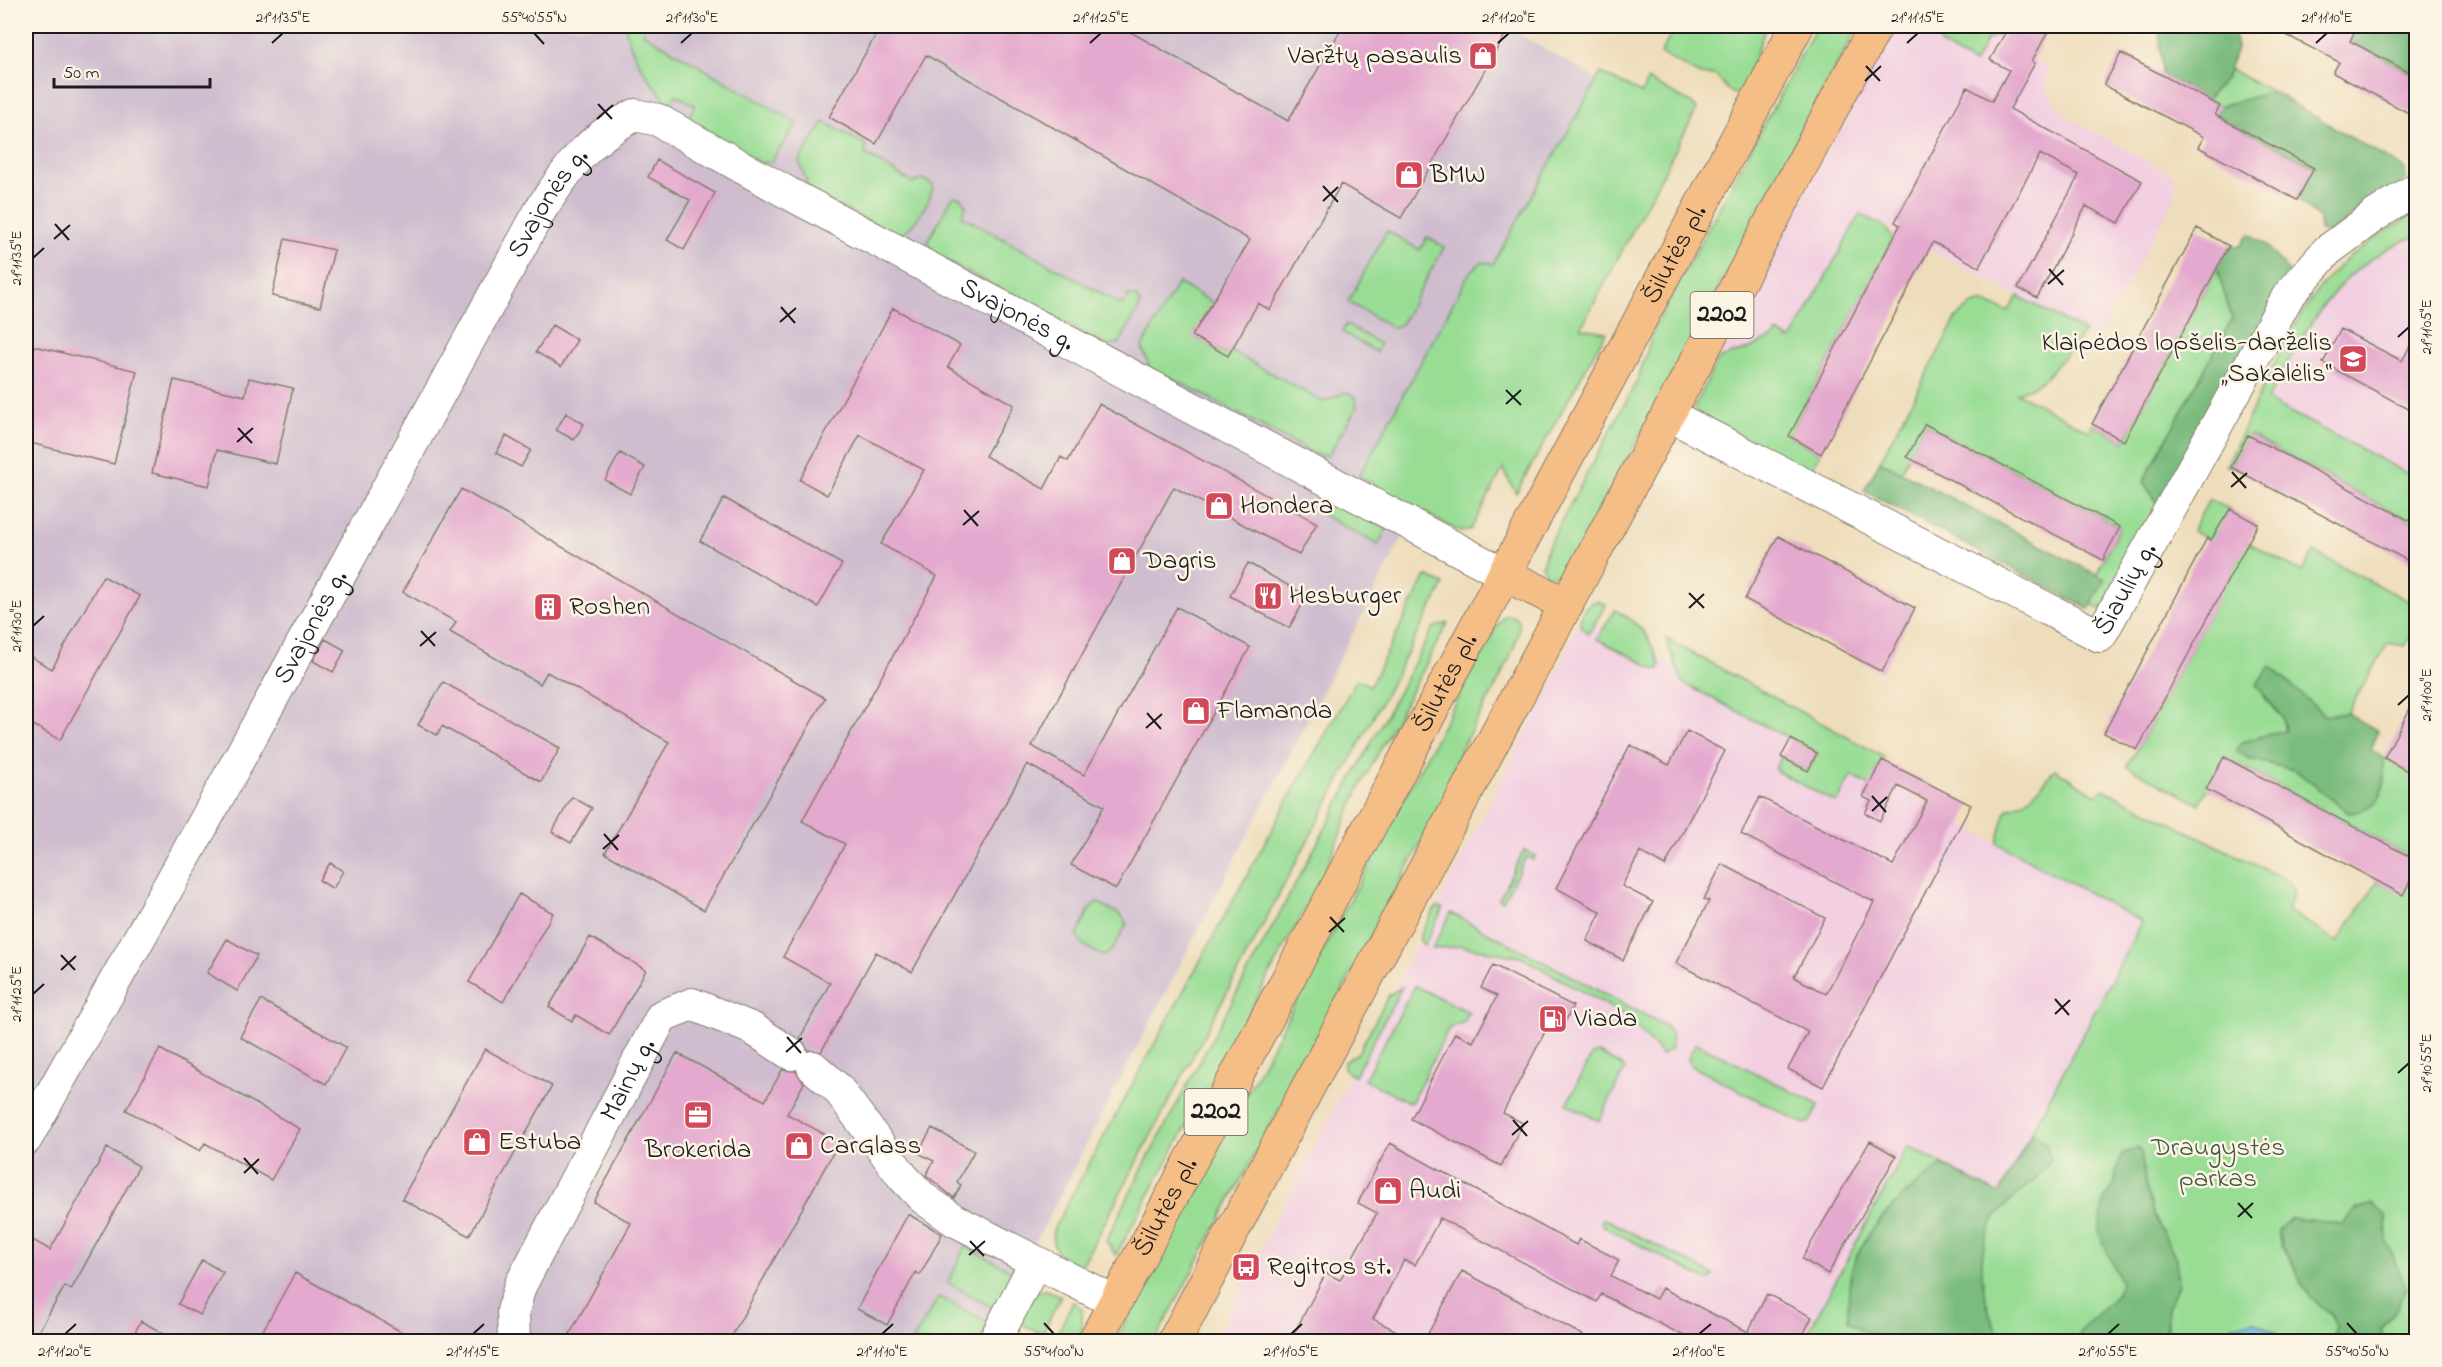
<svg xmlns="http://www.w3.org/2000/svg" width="2442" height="1367" font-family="'Indie Flower',sans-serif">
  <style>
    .built { fill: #f2cfe1 }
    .industrial { fill: #cfbdcf }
    .green { fill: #99dd95; stroke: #5a7c58; stroke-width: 1.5 }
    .forest { fill: #7abc7e; stroke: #4b6c4d; stroke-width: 1.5 }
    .water { fill: #5fb1da; stroke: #3e667b; stroke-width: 1.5 }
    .building { fill: #e4a9ce }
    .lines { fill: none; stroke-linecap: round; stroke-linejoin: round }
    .minor-casing { stroke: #857c6c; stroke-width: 34 }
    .major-casing { stroke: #857c6c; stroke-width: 35 }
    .minor { stroke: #fff; stroke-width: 32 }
    .major { stroke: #f6be87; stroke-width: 33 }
    .ticks { fill: none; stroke: #1c1c1c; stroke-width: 2 }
    .labels { text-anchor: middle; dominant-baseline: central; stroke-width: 5; stroke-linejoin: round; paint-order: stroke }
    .shield { fill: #fcf5e5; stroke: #5f5d58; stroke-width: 1.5 }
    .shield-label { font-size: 26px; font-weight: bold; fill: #1c1c1c }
    .poi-label { font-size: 27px; fill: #1c1c1c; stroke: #fcf5e5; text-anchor: start }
    .street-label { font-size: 27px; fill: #1c1c1c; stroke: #fcf5e5 }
    .park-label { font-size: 27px; fill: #425640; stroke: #fcf5e5 }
    .neatline { fill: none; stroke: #1c1c1c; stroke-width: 2 }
    .ticks-label { font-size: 15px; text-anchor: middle; fill: #1c1c1c }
  </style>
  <rect width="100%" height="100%" fill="#fcf5e5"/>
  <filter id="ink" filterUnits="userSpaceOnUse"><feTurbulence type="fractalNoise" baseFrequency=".0167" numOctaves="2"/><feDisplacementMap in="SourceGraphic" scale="12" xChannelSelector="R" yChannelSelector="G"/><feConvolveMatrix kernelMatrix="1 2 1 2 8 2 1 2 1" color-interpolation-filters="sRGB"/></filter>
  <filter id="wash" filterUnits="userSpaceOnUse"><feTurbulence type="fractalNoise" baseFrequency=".008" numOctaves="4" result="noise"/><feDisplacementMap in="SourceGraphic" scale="24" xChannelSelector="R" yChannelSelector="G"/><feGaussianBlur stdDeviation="1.35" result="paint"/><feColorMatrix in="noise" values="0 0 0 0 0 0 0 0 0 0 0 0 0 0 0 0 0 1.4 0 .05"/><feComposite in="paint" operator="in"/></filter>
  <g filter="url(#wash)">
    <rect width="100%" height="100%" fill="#edb"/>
    <path class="built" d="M1898,26H1911L1940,44L1986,41L2007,29L2000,42L2050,68L2045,80L2048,93L2057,107L2069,118L2174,176L2176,183L2175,198L2102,331L2096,336L1861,214L1791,340L1775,336L1748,349L1718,359L1804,194L1880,54Z
      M2416,236V478L2267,400L2313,318L2337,288L2365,263L2404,241Z
      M1581,616L2142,922L1999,1194L1907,1146L1803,1341L1214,1342L1558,671Z"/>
    <path class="industrial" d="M26,26H1505L1631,99L984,1341H26Z"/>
    <path class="green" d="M625,26H643L644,34L797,123L771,162L760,163L688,119L695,105L676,95L671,106C651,84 630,55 625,26Z
      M1675,26H1766L1742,93L1739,96L1729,91L1715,75H1700L1661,54Z
      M1817,26H1858L1584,539C1576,552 1565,583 1545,574L1542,565L1547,548L1638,379L1655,327Z
      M1947,26H2009L2007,29L1986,41L1974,64L1940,44L1939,38Z
      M2229,69L2273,92L2220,106L2207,99L2225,78Z
      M1601,73L1641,93L1648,80L1691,103L1697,109L1581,328L1606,332L1516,493L1503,469L1471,529L1462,532L1456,530L1359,476L1470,272L1481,262L1493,264Z
      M824,122L866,145L865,154L913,183L923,179L933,185C931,200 911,235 896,235L810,192L799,161Z
      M955,196L962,198L966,206L962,216L1122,305L1129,296L1137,297L1140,306L1119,344L1107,345L935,255L928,241L952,198Z
      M2416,212V236C2336,264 2306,330 2267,400L2416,478V524L2249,435L2231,467L2226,466C2256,405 2292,310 2341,264C2364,244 2391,228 2416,212Z
      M1860,214L1884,226L1893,239L1789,436L1821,454L1809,473L1697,413L1695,406L1718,359L1748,349L1775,336L1777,332L1791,340Z
      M1387,231L1420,250L1427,237L1444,247L1404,319L1401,324L1393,328L1348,302Z
      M2217,268L2232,319L2143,482L2160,507L2102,610L2092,604L2104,579L2096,575L2120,527L1925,424L1901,472L1880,461L1956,319C1976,297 1983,301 2008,312L2018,296L2085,332L2045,378L2032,387L2017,393L2090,432L2092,424L2124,441Z
      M1178,283L1212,302L1193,336L1228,356L1231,351L1323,402L1346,392L1355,397L1357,407L1328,456L1314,454L1166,375L1163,379L1151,371L1142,347Z
      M1346,324L1380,344L1376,352L1342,332Z
      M1331,497L1387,528L1378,545L1321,514Z
      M2209,500L2230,509L2220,527L2302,572L2314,552L2414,604C2422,619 2413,633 2405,646L2388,643L2347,713L2325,716L2270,666L2264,697L2282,717L2285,730L2241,742L2273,764L2295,770L2349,813C2387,799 2384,798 2384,758L2415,775L2416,774V860L2224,757L2199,804L2126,766L2137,750L2240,556L2192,531Z
      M1426,576L1444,584L1081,1267C1064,1258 1047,1250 1054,1228L1299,780L1357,679L1370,686Z
      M1598,601L1606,605L1588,634L1580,625C1580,614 1585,602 1598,601Z
      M1615,610C1643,625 1649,636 1660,665L1659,669H1655L1597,639Z
      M1509,615L1518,619C1527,641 1473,725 1461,749C1453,764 1450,782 1445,798L1155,1341L1115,1342L1489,639L1503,617Z
      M1448,623L1358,791L1320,882L1116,1255L1106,1241L1140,1173L1433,628Z
      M1666,639L1884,757L1875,774L1871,801L1867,799L1873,787L1851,776L1838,801L1835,802L1776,771L1775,769L1781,757L1808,771L1817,753L1683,683Z
      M2055,769L2096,795L2103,789L2290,882L2295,892L2287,910L2337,942L2378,881L2403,894L2416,869V1341L1803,1342L1908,1146L1999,1194L2142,922L1997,843L2006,810C2029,802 2040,788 2055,769Z
      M1524,850L1535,856L1533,860L1526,857L1503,901L1499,899Z
      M1097,902L1121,915L1127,924L1112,950L1103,956L1083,945L1077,936L1090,908Z
      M1438,907L1443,909L1424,945L1420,941V936L1434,910Z
      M1451,913L1666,1026L1673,1037L1670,1049L1662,1055L1628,1017L1521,957L1461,946L1432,949Z
      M1415,986L1469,1012L1464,1022L1449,1028L1411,1103L1364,1080Z
      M1402,987L1355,1075L1348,1073L1344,1068V1062L1358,1053L1389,995Z
      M1696,1043L1819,1105L1810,1122L1804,1124L1690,1065L1688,1058Z
      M1599,1053L1622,1066L1625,1069L1599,1121L1567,1104L1592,1055Z
      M1604,1219L1607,1220L1714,1275L1710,1280H1707L1603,1226L1601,1221Z
      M965,1246L1010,1270L1012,1275L997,1310L948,1283Z
      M1046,1290L1061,1296L1042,1334L1018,1322L1036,1291Z
      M939,1297L989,1323L979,1341L912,1342Z
      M1073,1302L1082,1309V1330L1076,1341L1053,1342Z"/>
    <path class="forest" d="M2159,26H2232L2237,48L2226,78L2207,99L2162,75Z
      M2344,26H2416V76L2350,41L2355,31Z
      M2273,92L2405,169L2406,180L2328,233L2320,231L2319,218L2297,199L2314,167L2215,115L2220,106Z
      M2249,234L2265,244L2292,276L2160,507L2143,482L2232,319L2217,268L2229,246L2239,247Z
      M1880,461L2105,579L2089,609L1864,491Z
      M2270,666L2325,716L2347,713L2378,731L2371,750L2384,758C2384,790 2386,809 2349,813L2295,770L2249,759L2237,751L2240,743L2285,730L2282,717L2256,685Z
      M2033,1132L2047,1145L2050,1160C2039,1180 2024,1188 2008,1203C1969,1240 1980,1298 2001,1341H1884L1883,1338L1860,1329L1848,1320C1848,1304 1848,1289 1851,1273C1863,1227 1906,1192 1942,1165L1999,1194Z
      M2137,1148L2141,1152L2146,1187L2154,1215L2176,1259L2178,1284L2168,1308L2166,1341H2078C2082,1318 2114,1309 2121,1283L2099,1233L2104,1199L2115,1184L2116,1171L2122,1154Z
      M2372,1204L2386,1216L2387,1242L2406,1287L2396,1310L2382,1328L2384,1341H2332L2336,1326L2330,1313L2311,1298L2301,1283L2293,1264L2281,1246L2278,1230L2291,1218L2343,1224L2357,1209Z"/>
    <path class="water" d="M2255,1321L2289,1341H2210L2235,1324Z"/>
    <g id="blocks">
      <path class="building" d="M881,26H893L905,32L909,26H1120L1288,121L1343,26H1510L1401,218L1341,184L1270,310L1258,303L1228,356L1192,336L1250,240L926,55L876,144L829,117Z
        M2009,26H2051L2032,61L2035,63L2010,109L2142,181L2119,223L2086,206L2037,298L2018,288L2079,175L2040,154L1979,267L1933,242L1821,454L1789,436L1900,225L1895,222L1967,87L1992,101L2009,70L1990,60Z
        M2269,26H2344L2355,31L2350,41L2416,76V117L2333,73L2339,62Z
        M2121,53L2220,106L2215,115L2314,168L2297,200L2198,147L2204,137L2104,85Z
        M657,160L715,193L684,250L667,240L690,200L648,177Z
        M2197,228L2229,246L2124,441L2092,424Z
        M285,239L334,250L320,307L272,296Z
        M893,308L960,345L948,367L1014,405L985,456L1044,489L1061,457L1068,461L1099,404L1317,523L1299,555L1174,487L1032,746L1084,775L1177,607L1250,647L1116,889L1071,865L1104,806L1027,764L912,972L876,952L821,1052L808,1050L800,1038L830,983L783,957L845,844L802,821L937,576L881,544L924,470L860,435L827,495L800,480Z
        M552,325L577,340L561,367L536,352Z
        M2341,329L2402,361L2416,335V413L2323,363Z
        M26,344L137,371L114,464L26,442Z
        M249,378L293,388L276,464L217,450L209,486L152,473L174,380L245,396Z
        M566,413L584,424L574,440L556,430Z
        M1925,424L2120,527L2103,560L1907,457Z
        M2248,435L2416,524V565L2231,467Z
        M506,436L531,450L521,467L496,453Z
        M620,453L645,467L630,494L605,480Z
        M461,489L825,698L704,910L605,853L669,742L547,672L540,684L450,632L456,622L403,592Z
        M724,498L842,564L818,607L700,541Z
        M2230,509L2258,524L2137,750L2104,733L2207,538L2211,540Z
        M1778,536L1915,608L1882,672L1745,599Z
        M1248,563L1307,596L1289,628L1230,596Z
        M103,576L140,596L60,740L26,721V654L52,669Z
        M325,639L345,650L333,672L313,661Z
        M443,682L560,748L541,782L442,726L437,735L418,725Z
        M2416,697V776L2384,758Z
        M1687,731L1725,751L1665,866L1640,852L1622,886L1653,902L1623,960L1587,941L1601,912L1556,888L1630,745L1669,765Z
        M1791,739L1817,753L1808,771L1781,757Z
        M2224,757L2416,860V869L2403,895L2206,789Z
        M1882,760L1971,805L1823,1087L1788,1069L1808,1032L1676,963L1709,901L1704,899L1722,864L1825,918L1794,977L1826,994L1874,902L1741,834L1760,797L1893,865L1927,801L1898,786L1880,821L1865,813L1871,801L1863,797Z
        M572,797L592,808L571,843L552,832Z
        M330,863L343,871L333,889L319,880Z
        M519,894L553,913L503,1002L469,982Z
        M590,937L646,970L609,1035L576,1015L572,1021L549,1007Z
        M227,939L257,956L237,991L207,973Z
        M1493,965L1573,1006L1561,1030L1549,1024L1503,1113L1523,1123L1501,1166L1411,1119L1455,1033L1473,1042L1497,996L1481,988Z
        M261,1000L346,1047L326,1084L240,1037Z
        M160,1049L300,1129L271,1180L205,1143L200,1151L126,1110Z
        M485,1049L552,1086L469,1236L402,1199Z
        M677,1053L765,1101L782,1070L796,1071L804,1083L787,1114L839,1142L729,1341H566L631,1223L594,1202Z
        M932,1128L974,1151L957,1182L961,1185L954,1198L926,1175L934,1161L918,1153Z
        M1870,1141L1896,1156L1828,1274L1802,1259Z
        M1390,1143L1576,1245L1579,1239L1619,1260L1611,1276L1656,1299L1662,1288L1748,1332L1767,1294L1812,1317L1800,1341H1694L1601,1294L1597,1302L1440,1218L1415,1265L1404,1260L1373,1319L1416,1341H1290L1326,1273L1340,1280L1377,1213L1358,1203Z
        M107,1148L139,1166L71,1290L65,1286L33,1341H26V1236L50,1250Z
        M908,1214L942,1234L920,1275L916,1272L887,1325L857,1309Z
        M202,1260L223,1272L200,1315L178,1304Z
        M1462,1271L1594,1341H1424Z
        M295,1273L418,1341H257Z
        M141,1321L177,1341H130Z"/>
    </g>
  </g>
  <g filter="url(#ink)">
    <use href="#blocks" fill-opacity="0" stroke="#857c6c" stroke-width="1.5"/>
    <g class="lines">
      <g class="minor-casing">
        <g id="minor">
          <path id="s1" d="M1669,415L2100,636L2288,296L2327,251L2374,216L2416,189"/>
          <path d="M813,1067L838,1089L903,1177L923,1198L954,1220L1115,1302"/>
          <path id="s2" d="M26,1139L185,857L541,209C570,165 588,139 635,115L658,120L788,193L1504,574"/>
          <path id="s3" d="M514,1342L513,1311L520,1286L662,1016L692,1004L753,1029L791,1054"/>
          <path d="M994,1342L1035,1263"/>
        </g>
      </g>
      <g class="major-casing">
        <g id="major">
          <path d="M1504,574L1567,605"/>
          <path id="s4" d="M1094,1342L1797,26"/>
          <path d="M1174,1342L1306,1091L1876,26"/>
        </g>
      </g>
      <use href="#minor" class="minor"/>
      <use href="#major" class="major"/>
    </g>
  </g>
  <path class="ticks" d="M534,33L544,44M272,43L283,33M681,43L692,33M1090,43L1101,33M1498,43L1509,33M1907,43L1918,33M2316,43L2327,33M1866,66L1880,81M1865,81L1881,66M598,104L612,119M597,119L613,105M1323,186L1338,202M1323,201L1338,187M55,224L69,240M54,239L70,225M33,258L44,248M2049,269L2063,285M2048,284L2064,270M781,307L795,323M780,322L796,308M2398,337L2409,327M1506,390L1521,405M1506,404L1521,390M238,428L252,443M237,442L253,428M2232,472L2246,488M2231,487L2247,473M964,510L978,526M963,525L979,511M1689,593L1704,608M1689,608L1704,594M33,626L44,616M421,631L435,646M420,646L436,632M2398,705L2409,695M1147,713L1161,729M1146,728L1162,714M1872,796L1886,812M1872,811L1887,797M604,834L618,850M603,849L619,835M1330,917L1344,932M1329,932L1345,918M61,955L75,970M61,970L76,956M33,994L44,984M2055,999L2069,1015M2055,1014L2070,1000M787,1037L801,1053M786,1052L802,1038M2398,1073L2409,1063M1513,1120L1527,1136M1512,1135L1528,1121M244,1158L258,1174M244,1173L259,1159M2238,1203L2252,1218M2238,1217L2253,1203M970,1241L984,1256M969,1255L985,1241M1044,1323L1054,1334M2347,1323L2357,1334M65,1334L76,1324M473,1334L484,1324M882,1334L893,1324M1291,1334L1302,1324M1699,1334L1711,1324M2108,1334L2119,1324"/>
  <defs>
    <g id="shop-square" transform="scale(1.5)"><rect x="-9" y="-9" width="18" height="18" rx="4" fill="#d1495b" stroke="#fcf5e5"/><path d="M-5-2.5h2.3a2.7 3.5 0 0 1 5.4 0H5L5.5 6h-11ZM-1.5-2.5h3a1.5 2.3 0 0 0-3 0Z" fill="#fff"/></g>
    <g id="school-square" transform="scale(1.5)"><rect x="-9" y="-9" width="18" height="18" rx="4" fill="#d1495b" stroke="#fcf5e5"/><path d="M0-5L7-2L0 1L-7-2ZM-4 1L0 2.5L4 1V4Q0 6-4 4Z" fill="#fff"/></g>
    <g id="restaurant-square" transform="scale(1.5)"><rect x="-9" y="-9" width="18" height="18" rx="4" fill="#d1495b" stroke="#fcf5e5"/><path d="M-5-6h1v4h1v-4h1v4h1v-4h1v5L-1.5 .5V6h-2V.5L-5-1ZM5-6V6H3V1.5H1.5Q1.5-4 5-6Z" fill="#fff"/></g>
    <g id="building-square" transform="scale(1.5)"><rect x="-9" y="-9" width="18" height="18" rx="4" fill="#d1495b" stroke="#fcf5e5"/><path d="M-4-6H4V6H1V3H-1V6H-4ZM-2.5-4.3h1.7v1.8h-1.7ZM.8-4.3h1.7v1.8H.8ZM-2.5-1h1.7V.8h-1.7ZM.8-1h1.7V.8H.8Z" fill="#fff"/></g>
    <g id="fuel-square" transform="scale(1.5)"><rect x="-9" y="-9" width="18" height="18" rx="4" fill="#d1495b" stroke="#fcf5e5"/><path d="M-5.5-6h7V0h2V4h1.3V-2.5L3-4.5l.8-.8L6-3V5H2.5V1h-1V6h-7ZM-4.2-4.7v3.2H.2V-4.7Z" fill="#fff"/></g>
    <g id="office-square" transform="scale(1.5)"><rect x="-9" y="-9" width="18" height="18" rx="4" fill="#d1495b" stroke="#fcf5e5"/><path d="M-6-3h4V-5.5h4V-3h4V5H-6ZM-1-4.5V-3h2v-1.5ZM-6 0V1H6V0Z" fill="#fff"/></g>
    <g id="bus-square" transform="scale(1.5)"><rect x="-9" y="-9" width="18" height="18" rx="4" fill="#d1495b" stroke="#fcf5e5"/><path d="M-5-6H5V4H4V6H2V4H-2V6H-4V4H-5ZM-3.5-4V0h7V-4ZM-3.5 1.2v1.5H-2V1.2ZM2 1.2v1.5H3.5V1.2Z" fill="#fff"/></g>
  </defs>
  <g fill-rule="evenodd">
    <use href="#shop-square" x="1483" y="56"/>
    <use href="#shop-square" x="1409" y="175"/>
    <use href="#school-square" x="2353" y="359"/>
    <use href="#shop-square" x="1219" y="506"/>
    <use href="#shop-square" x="1122" y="561"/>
    <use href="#restaurant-square" x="1268" y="596"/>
    <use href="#building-square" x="548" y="607"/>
    <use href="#shop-square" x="1196" y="711"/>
    <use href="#fuel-square" x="1553" y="1019"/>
    <use href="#office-square" x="698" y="1115"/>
    <use href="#shop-square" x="477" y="1142"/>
    <use href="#shop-square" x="799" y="1146"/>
    <use href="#shop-square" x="1388" y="1191"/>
    <use href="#bus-square" x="1246" y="1267"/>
  </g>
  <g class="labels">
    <g class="shield">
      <rect x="1690.5" y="292" width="63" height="46" rx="4.5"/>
      <rect x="1184.5" y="1089" width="63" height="46" rx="4.5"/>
    </g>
    <g class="shield-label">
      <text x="1722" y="315">2202</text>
      <text x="1216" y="1112">2202</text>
    </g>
    <g class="poi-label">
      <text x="1462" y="56" text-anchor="end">Varžtų pasaulis</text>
      <text x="1430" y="175">BMW</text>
      <text x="2332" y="343" text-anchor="end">Klaipėdos lopšelis-darželis<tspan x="2332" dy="31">„Sakalėlis“</tspan></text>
      <text x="1240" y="506">Hondera</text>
      <text x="1143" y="561">Dagris</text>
      <text x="1289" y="596">Hesburger</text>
      <text x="569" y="607">Roshen</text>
      <text x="1217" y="711">Flamanda</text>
      <text x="1574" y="1019">Viada</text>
      <text x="498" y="1142">Estuba</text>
      <text x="820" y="1146">CarGlass</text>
      <text x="698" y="1150" text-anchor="middle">Brokerida</text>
      <text x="1409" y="1191">Audi</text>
      <text x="1267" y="1267">Regitros st.</text>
    </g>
    <g class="street-label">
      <text stroke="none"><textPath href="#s2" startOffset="1072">Svajonės g.</textPath></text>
      <text stroke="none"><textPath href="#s4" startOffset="1233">Šilutės pl.</textPath></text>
      <text stroke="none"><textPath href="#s2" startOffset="1630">Svajonės g.</textPath></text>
      <text stroke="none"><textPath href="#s1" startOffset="538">Šiaulių g.</textPath></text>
      <text stroke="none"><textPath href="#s2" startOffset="586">Svajonės g.</textPath></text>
      <text stroke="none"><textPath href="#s4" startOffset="747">Šilutės pl.</textPath></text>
      <text stroke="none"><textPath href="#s3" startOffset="290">Mainų g.</textPath></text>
      <text stroke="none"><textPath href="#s4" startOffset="153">Šilutės pl.</textPath></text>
    </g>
    <g class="park-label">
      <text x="2218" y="1148">Draugystės<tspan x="2218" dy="31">parkas</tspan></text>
    </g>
  </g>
  <rect width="2442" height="1367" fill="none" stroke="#fcf5e5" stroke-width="66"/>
  <path d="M54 78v9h156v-9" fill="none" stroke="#1c1c1c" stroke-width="3"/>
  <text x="63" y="78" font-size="18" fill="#1c1c1c" stroke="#fcf5e5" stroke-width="4.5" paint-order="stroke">50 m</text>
  <rect x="33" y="33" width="2376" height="1301" class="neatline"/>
  <g class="ticks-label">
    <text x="283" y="22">21°11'35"E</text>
    <text x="534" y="22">55°40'55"N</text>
    <text x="692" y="22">21°11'30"E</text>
    <text x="1101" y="22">21°11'25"E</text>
    <text x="1509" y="22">21°11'20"E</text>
    <text x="1918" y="22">21°11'15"E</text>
    <text x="2327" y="22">21°11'10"E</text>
    <text transform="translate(16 258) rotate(-90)" y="5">21°11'35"E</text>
    <text transform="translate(2426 327) rotate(-90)" y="5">21°11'05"E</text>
    <text transform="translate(16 626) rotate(-90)" y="5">21°11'30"E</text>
    <text transform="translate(2426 695) rotate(-90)" y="5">21°11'00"E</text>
    <text transform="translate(16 994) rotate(-90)" y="5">21°11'25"E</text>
    <text transform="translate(2426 1063) rotate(-90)" y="5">21°10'55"E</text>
    <text x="65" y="1356">21°11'20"E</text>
    <text x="473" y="1356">21°11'15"E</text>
    <text x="882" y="1356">21°11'10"E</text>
    <text x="1054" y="1356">55°41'00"N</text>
    <text x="1291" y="1356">21°11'05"E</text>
    <text x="1699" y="1356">21°11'00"E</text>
    <text x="2108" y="1356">21°10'55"E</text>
    <text x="2357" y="1356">55°40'50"N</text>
  </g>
</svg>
